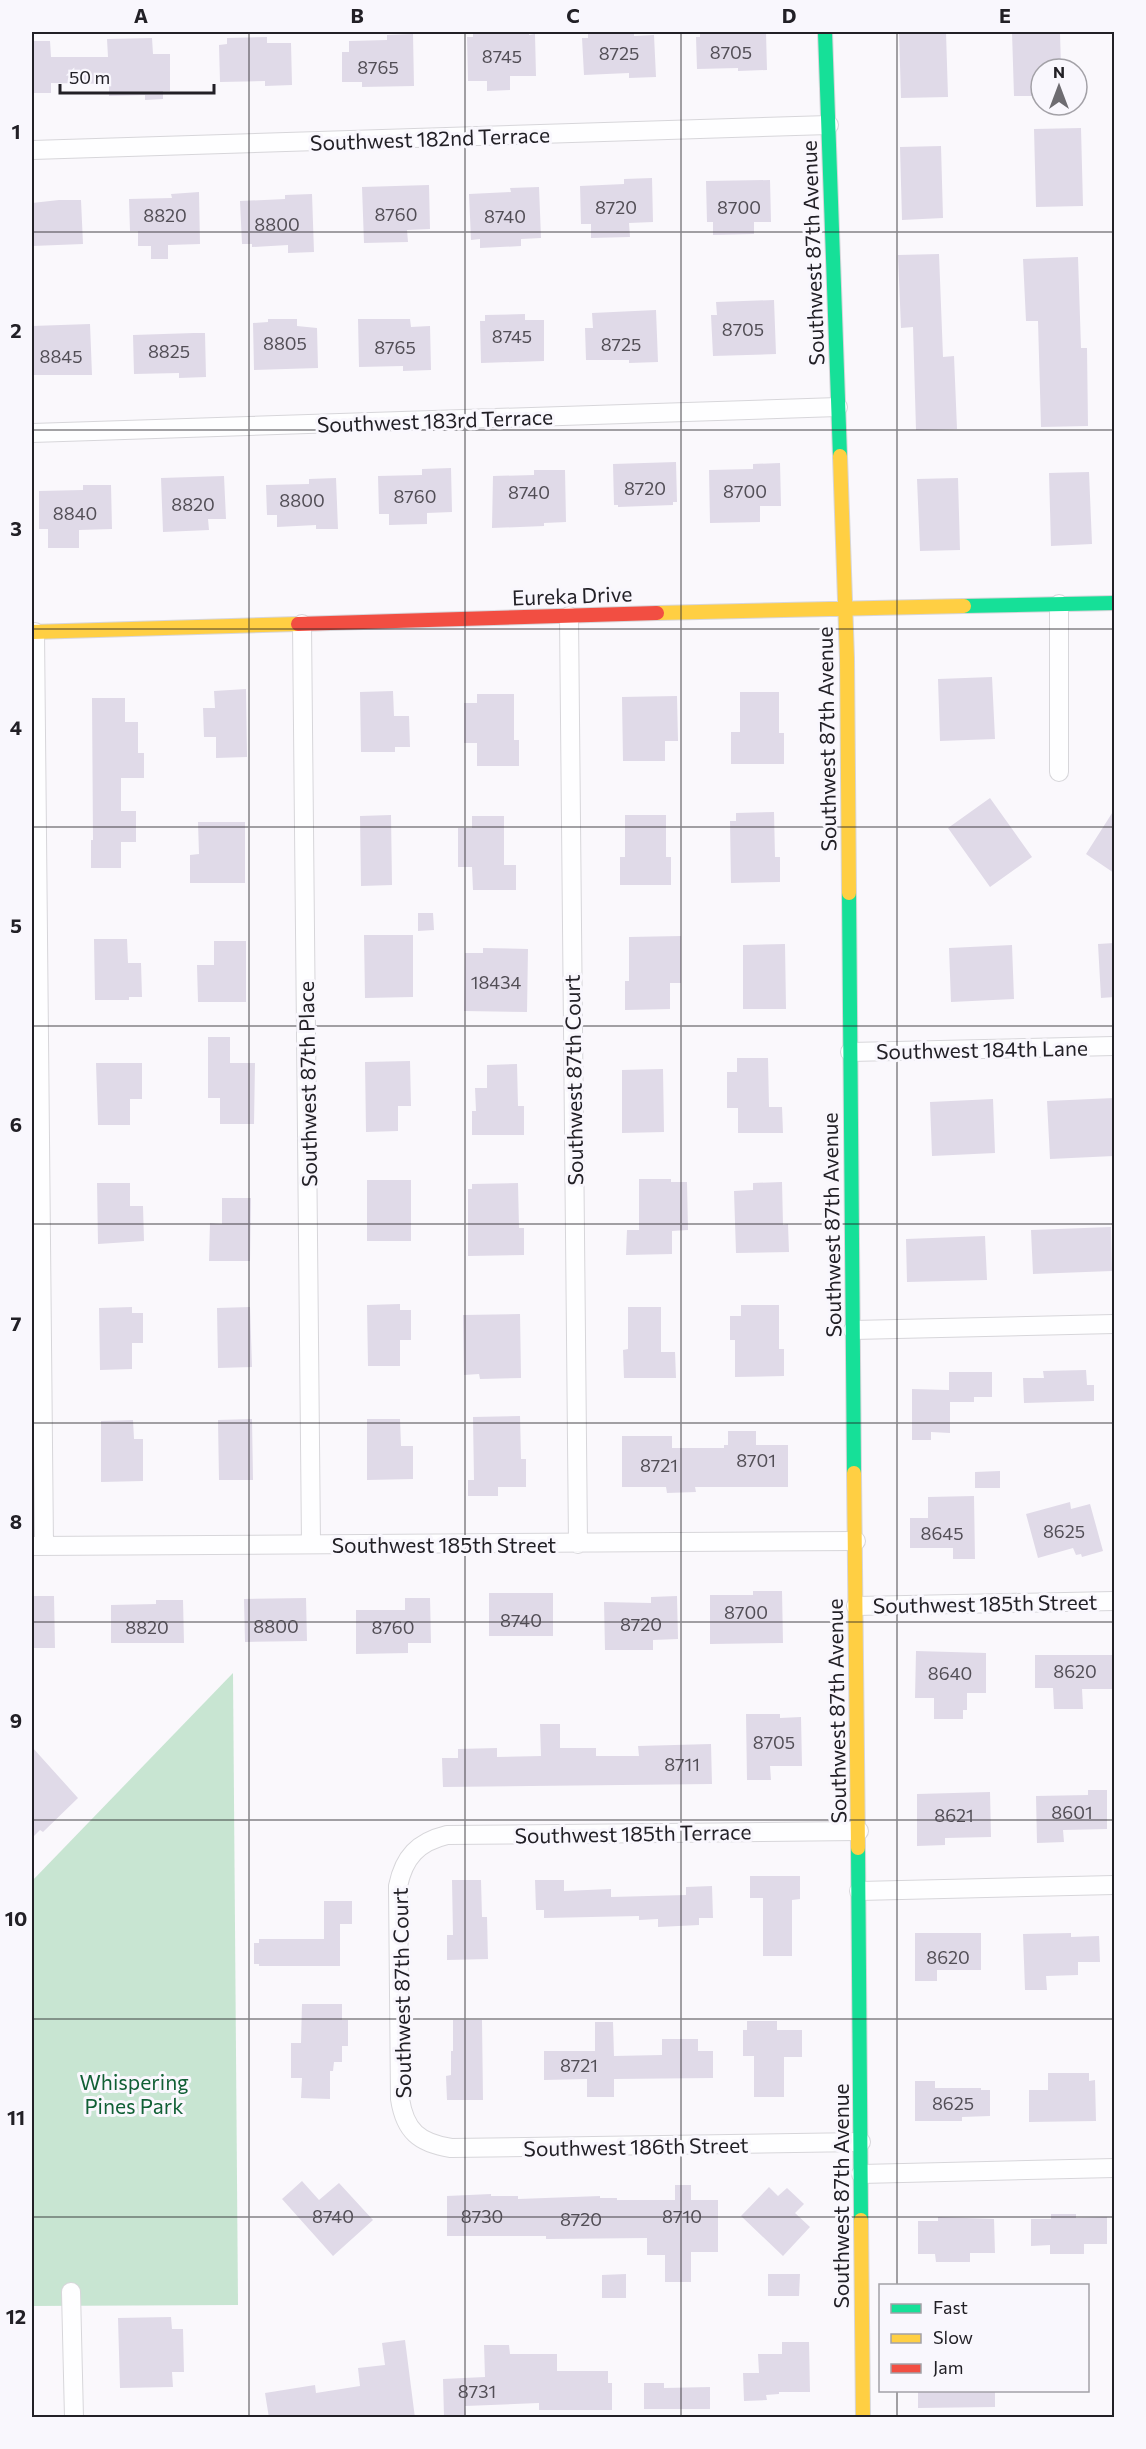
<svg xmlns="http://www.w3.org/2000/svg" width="1146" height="2449" font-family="Commissioner,sans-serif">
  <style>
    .green { fill: #c8e5d2 }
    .building { fill: #e0dae8 }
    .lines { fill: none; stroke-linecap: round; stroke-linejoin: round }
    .street-casing { stroke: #d7d6da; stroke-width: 20 }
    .fast-casing { stroke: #d7d6da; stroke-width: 16 }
    .slow-casing { stroke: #d7d6da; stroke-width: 16 }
    .jam-casing { stroke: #d7d6da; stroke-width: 16 }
    .street { stroke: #fefeff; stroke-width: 18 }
    .fast { stroke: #16e098; stroke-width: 14 }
    .slow { stroke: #ffcf43; stroke-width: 14 }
    .jam { stroke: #f24e42; stroke-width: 14 }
    .grid { fill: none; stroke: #222026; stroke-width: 1.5; stroke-opacity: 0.55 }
    .labels { text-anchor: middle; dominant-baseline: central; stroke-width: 6; stroke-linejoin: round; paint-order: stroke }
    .number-label { font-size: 18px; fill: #524e56 }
    .street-label { font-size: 21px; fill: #222026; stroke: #f9f7fd }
    .park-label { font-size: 21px; fill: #105f35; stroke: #f9f7fd }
    .neatline { fill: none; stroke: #222026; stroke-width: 2 }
    .grid-label { font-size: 20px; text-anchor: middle; font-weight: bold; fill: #222026 }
  </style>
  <rect width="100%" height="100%" fill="#faf8fc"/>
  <path class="green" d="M233,1673L238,2305L32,2306V1881Z"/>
  <path class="building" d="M473,32H529V35L535,34L536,76H510V90L487,91V81H468L467,37H473Z
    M588,32H634V36L654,35L656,77L629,78V73L584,75L582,38H588Z
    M700,32H766L767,70L738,71V68L697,69L696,37H700Z
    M899,32H946L948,97L901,98Z
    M1012,32H1060L1061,69H1041V96H1014Z
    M413,34L414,86L362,87V82H342V52H349V41L387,40V35Z
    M267,37V43H291L292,85L265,86V81L220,82L219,45L227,44V38Z
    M152,38L153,54H170V91H163V99L145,100V95L109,96V84L51,83V93H32V41H50L51,57H108L107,39Z
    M1081,128L1083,206L1036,207L1034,129Z
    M941,146L943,218L902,220L900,147Z
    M652,178L653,222L629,223L630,237L591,238V224H581L580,186L624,184V179Z
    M770,180L771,222H754V234L713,235V222H707L706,181Z
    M429,185L430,229L407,230L408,242L364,243L362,187Z
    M539,187L541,238L521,239V246L480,248V239L471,240L469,194L511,192L510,188Z
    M199,192L200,244L168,245V259H151V246H138V231H130L129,199L172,198L171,194Z
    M312,194L314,252L288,253V245L252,247V244H242L240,201L285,199V195Z
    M59,200H81L83,244L32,246V203Z
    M939,254L943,357L954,356L957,429L916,430L913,327L901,328L898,255Z
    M1078,257L1081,348H1087L1088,426L1041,427L1038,321H1026L1023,259Z
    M774,300L776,354L713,356L711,315H717L716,302Z
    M656,310L658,362L629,363V360H586L585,328H593L592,313Z
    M525,314V320H544V361L481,363L480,321H485V315Z
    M268,319H297V326L317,328L318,368L254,370L253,323L268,322Z
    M358,319H410L411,327L430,326L431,370L403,371V366L359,367Z
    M90,324L92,375H32V326Z
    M194,333H205L206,377L179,378V373L134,374L133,335Z
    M676,462L677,502H673V505L618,507V505H614L613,464Z
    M780,463L781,506H760V522L710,523L709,470L753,469V464Z
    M451,468L452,512L427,513V524L389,525V514H379L378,476L422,475V469Z
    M534,470H565L566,522L544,523V526L492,528L493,476L534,475Z
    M1089,472L1092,544L1051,546L1049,473Z
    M224,476L226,519H208L209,530L163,532L161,478Z
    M336,478L338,529H316V525L277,527V515H267L266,485L309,484V479Z
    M958,478L960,550L920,551L917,479Z
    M83,485H111L112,529L79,530V548H48V529H39V491L83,490Z
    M992,677L995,739L940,741L938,679Z
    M246,689L247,757L216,758V737H204L203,708H215L214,691Z
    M393,691L394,716H409L410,747H395V752H361L360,692Z
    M740,692H779V733H784V764H731V732H740Z
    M477,694H514V740H519V766H477V743H464V703H477Z
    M677,696L678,741H665V761H623L622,697Z
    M92,698H125V722H138V753H144V778H121V811H136V842H121V868H91V840H93Z
    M990,798L1032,857L990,887L948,828Z
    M1114,810V873L1086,854Z
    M774,812L775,857H780V882L731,883L730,821H736V813Z
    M391,815L392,885L361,886L360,816Z
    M625,815H666V857H671V885H620V857H625Z
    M472,816H504V865H516V890H473L472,867H458V828H472Z
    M198,822H245V883H190V855L199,854Z
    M418,913H433L434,930L418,931Z
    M364,935H413V997L365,998Z
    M681,936V983H670V1009L625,1010V981H629V937Z
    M94,939H127L128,963H141L142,997H129V1000H95Z
    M214,941H246V1002H198L197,965H214Z
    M1114,943V997L1101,998L1098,944Z
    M785,944L786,1009H743V945Z
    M1012,945L1014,999L951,1002L949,948Z
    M483,948L528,949L527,1012L464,1011L465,953H483Z
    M208,1037H230V1063H255L254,1124H220V1098H208Z
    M737,1058H768L769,1107H782L783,1133H738V1108H727V1072H737Z
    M410,1061L411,1106H398V1131L366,1132L365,1062Z
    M96,1063H142V1099H130V1125H98Z
    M517,1064L518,1106H524V1135H472V1111H476L475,1088H487V1065Z
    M663,1069L664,1132L622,1133V1070Z
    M1114,1098V1156L1050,1159L1047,1101Z
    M993,1099L995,1153L932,1156L930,1102Z
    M639,1179H671V1182H687L688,1230L672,1231V1254L626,1255L627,1230H639Z
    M367,1180H411V1241H367Z
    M782,1182L783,1225L788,1224L789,1252L736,1253L734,1191L753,1190V1183Z
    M97,1183H130V1206H143L144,1241L98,1244Z
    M518,1183L519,1228H524V1255L468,1256V1189H472V1184Z
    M222,1198H251L250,1261H209L210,1223L222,1224Z
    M1111,1227L1112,1271L1033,1274L1031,1230Z
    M985,1236L987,1280L907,1282L906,1239Z
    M400,1304V1310H411V1340H400V1366H368L367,1305Z
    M741,1305H779V1349H784V1376L735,1377V1340H730V1316H741Z
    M132,1307V1313H143V1343H132V1369L100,1370L99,1308Z
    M250,1307L252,1367L218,1368L217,1308Z
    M628,1307H661V1352H675L676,1378H624L623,1350L628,1349Z
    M520,1314L521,1378L480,1379L479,1374L464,1375L463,1315Z
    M1086,1370L1087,1385H1094V1401L1024,1403L1023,1378H1044L1043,1371Z
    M949,1372H992V1397H974V1402H950V1433L931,1432V1440H912V1389L949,1390Z
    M520,1416L521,1459H526V1487H498V1496H468V1480H474L473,1417Z
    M252,1419L253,1480H219L218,1420Z
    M367,1419H400L401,1446H413V1479L367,1480Z
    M133,1420L134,1439H143V1481L101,1482V1421Z
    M728,1431H756V1445H788V1487H695L696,1492L667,1493L666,1487H622V1436H672V1448H724V1445H728Z
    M1000,1471V1488H975V1472Z
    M974,1496L975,1559H953V1548H910V1518H928V1497Z
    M1070,1502L1071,1509L1090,1504L1103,1551L1082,1557L1081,1554L1076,1555L1073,1548L1038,1558L1026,1514Z
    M753,1591H782L783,1643L710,1644V1595H753Z
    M489,1593H553V1636H489Z
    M32,1596H54L55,1648H32Z
    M677,1596L678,1639L653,1640V1650H605L604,1602L651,1603V1597Z
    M306,1598L307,1641L245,1642L244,1599Z
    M405,1598H430L431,1643H408V1653L356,1654V1610H405Z
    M156,1600H183L184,1643H111V1605L156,1604Z
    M916,1651L986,1653V1693H967V1710H963V1719H934V1698H915Z
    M1035,1655H1114V1689H1082L1083,1709H1054L1053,1688H1035Z
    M746,1714H780V1718L801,1717L802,1766H770L771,1780H747Z
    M540,1724H560V1748H596V1756H639L638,1746L711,1744L712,1784L443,1787L442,1758H458V1749L497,1748V1757L541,1756Z
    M32,1747L78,1798L43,1832L40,1830L32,1838Z
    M1088,1790H1107V1829L1063,1830L1064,1842L1037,1843L1036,1796L1088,1795Z
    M990,1792L991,1837L945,1838V1845L917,1846V1794Z
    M750,1876H800V1899L792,1900V1956H763V1898H750Z
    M452,1880H481L482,1917H487L488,1959L447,1960V1935H453Z
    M535,1880H564V1891L611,1889V1897L686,1895V1887L712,1886L713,1918H699V1925L658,1927V1919L639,1920V1916L544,1918V1910H536Z
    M324,1901H352V1924H340V1966H259V1964H254V1943H259V1939H324Z
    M915,1933H981V1970H937V1981H915Z
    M1071,1933V1937L1099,1936L1100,1962H1078V1975L1046,1976L1047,1990H1025L1023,1934Z
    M302,2004H342V2020H348V2046H342V2062H334L333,2071H330V2099L301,2098L302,2078H291V2043H301Z
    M453,2020H482L483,2100H447L446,2076L451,2075V2051H453Z
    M747,2021H777V2030H802V2057H784V2097H754V2056H743V2030H747Z
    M595,2022H613L614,2056L662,2055V2039H698V2051H713V2078L614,2079V2097H587V2079L544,2080V2051H595Z
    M1048,2073H1089V2081L1095,2080L1096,2121L1029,2122V2090H1048Z
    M915,2081H935V2088H981V2090H990V2116L962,2117V2121H915Z
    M302,2181L319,2200L339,2183L373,2220L333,2256L282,2199Z
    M675,2185H691V2200H718V2252H691V2282H665V2255H647V2238L546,2239V2236H447V2196L491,2194V2196H518V2199L600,2196V2198H617V2200H675Z
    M769,2187L778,2196L787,2188L804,2204L795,2213L810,2227L783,2256L741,2216Z
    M1051,2214H1076V2218L1107,2217V2244H1084V2254H1050V2245L1031,2246V2219H1051Z
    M938,2217L994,2219L995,2253H970V2262H936L935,2254H918V2221H938Z
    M626,2274V2298H602V2275Z
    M768,2274H800L799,2296H768Z
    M171,2317L172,2329H183L184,2372H172L173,2387L120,2388L118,2318Z
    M405,2340L415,2418H269L265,2393L315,2385L316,2393L360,2386L358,2368L385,2365L382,2343Z
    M782,2342H809L810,2392H779V2394L766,2395L767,2400L744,2401L743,2373H759L758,2354H782Z
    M484,2345H509L510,2354H557V2371H608V2383H612V2410H539V2403L465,2406L466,2417H444L443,2379L485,2377Z
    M644,2383H664V2388L710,2387V2409H644Z
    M918,2391H995V2407L918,2408Z"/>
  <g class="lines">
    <g class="street-casing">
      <path id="street" d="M32,150L829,125
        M32,433L838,407
        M1059,604V772
        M569,616L578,1544
        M302,624L311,1544
        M35,632L44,1546
        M850,1052L1114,1046
        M853,1330L1114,1324
        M33,1546L856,1541
        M856,1606L1114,1601
        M859,1831L447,1835C418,1842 404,1857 398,1886L400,2099C405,2131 419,2143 451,2148L861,2142
        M859,1891L1114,1885
        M861,2174L1114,2168
        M71,2292L74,2418"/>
    </g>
    <g class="fast-casing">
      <path id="fast" d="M825,32L840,456
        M964,606L1114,603
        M849,893L854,1473
        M858,1848L861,2220"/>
    </g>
    <g class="slow-casing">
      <path id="slow" d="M840,456L847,658L849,893
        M657,613L964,606
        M32,632L298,624
        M854,1473L858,1848
        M861,2220L863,2418"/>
    </g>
    <g class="jam-casing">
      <path id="jam" d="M298,624L657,613"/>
    </g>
    <use href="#street" class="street"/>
    <use href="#fast" class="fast"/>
    <use href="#slow" class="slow"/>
    <use href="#jam" class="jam"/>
  </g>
  <path class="grid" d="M249,32V2418M465,32V2418M681,32V2418M897,32V2286M32,232H1114M32,430H1114M32,629H1114M32,827H1114M32,1026H1114M32,1224H1114M32,1423H1114M32,1622H1114M32,1820H1114M32,2019H1114M32,2217H1114M897,2390V2418"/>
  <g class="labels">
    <g class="number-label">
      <text x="731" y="52">8705</text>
      <text x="619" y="53">8725</text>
      <text x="502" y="56">8745</text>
      <text x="378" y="67">8765</text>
      <text x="616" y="207">8720</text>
      <text x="739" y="207">8700</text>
      <text x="396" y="214">8760</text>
      <text x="165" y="215">8820</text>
      <text x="505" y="216">8740</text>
      <text x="277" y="224">8800</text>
      <text x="743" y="329">8705</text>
      <text x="512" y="336">8745</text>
      <text x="285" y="343">8805</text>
      <text x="621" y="344">8725</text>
      <text x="395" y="347">8765</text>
      <text x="169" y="351">8825</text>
      <text x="61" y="356">8845</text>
      <text x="645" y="488">8720</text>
      <text x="745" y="491">8700</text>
      <text x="529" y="492">8740</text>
      <text x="415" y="496">8760</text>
      <text x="302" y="500">8800</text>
      <text x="193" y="504">8820</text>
      <text x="75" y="513">8840</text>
      <text x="496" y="982">18434</text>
      <text x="756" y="1460">8701</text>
      <text x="659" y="1465">8721</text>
      <text x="1064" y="1531">8625</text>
      <text x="942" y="1533">8645</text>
      <text x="746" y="1612">8700</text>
      <text x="521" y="1620">8740</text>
      <text x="641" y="1624">8720</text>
      <text x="276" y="1626">8800</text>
      <text x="147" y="1627">8820</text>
      <text x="393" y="1627">8760</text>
      <text x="1075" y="1671">8620</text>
      <text x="950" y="1673">8640</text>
      <text x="774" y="1742">8705</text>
      <text x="682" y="1764">8711</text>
      <text x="1072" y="1812">8601</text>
      <text x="954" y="1815">8621</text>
      <text x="948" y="1957">8620</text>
      <text x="579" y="2065">8721</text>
      <text x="953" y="2103">8625</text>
      <text x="333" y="2216">8740</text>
      <text x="482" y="2216">8730</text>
      <text x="682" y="2216">8710</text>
      <text x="581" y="2219">8720</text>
      <text x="477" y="2391">8731</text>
    </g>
    <g class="street-label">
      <text transform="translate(430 138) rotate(-2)">Southwest 182nd Terrace</text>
      <text transform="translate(812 253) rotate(-92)">Southwest 87th Avenue</text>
      <text transform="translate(435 420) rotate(-2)">Southwest 183rd Terrace</text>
      <text transform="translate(572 595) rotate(-2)">Eureka Drive</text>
      <text transform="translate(826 739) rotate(-91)">Southwest 87th Avenue</text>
      <text transform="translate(982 1049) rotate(-1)">Southwest 184th Lane</text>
      <text transform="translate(573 1080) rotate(-91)">Southwest 87th Court</text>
      <text transform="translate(307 1084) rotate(-91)">Southwest 87th Place</text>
      <text transform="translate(831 1225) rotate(-91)">Southwest 87th Avenue</text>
      <text x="444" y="1544">Southwest 185th Street</text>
      <text transform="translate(985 1603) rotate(-1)">Southwest 185th Street</text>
      <text transform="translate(836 1711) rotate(-91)">Southwest 87th Avenue</text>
      <text transform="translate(633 1833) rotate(-1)">Southwest 185th Terrace</text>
      <text transform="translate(401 1993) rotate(-91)">Southwest 87th Court</text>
      <text transform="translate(636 2146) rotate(-1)">Southwest 186th Street</text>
      <text transform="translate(840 2196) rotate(-90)">Southwest 87th Avenue</text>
    </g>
    <g class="park-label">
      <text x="134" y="2081">Whispering<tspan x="134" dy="24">Pines Park</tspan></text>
    </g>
  </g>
  <rect width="1146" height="2449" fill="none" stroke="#f9f7fd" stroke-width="66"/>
  <rect x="879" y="2284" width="210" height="108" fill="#f9f7fd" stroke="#a3a1a7" stroke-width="1.5"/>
  <rect x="891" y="2304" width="30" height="9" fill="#16e098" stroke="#a3a1a7" stroke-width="1.5"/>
  <text x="933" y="2314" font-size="18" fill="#222026">Fast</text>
  <rect x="891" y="2334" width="30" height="9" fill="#ffcf43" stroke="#a3a1a7" stroke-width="1.5"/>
  <text x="933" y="2344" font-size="18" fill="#222026">Slow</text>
  <rect x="891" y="2364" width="30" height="9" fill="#f24e42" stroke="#a3a1a7" stroke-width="1.5"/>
  <text x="933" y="2374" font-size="18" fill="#222026">Jam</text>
  <g transform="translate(1059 87)"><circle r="28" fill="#f9f7fd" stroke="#a3a1a7" stroke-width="1.5"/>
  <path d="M0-4.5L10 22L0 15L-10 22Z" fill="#6e6c71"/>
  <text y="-9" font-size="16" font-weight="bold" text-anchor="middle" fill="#222026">N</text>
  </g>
  <path d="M60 84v9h154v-9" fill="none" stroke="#222026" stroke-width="3"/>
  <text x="69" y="84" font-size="18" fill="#222026" stroke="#f9f7fd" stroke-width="4.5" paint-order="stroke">50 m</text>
  <rect x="33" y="33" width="1080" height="2383" class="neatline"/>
  <g class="grid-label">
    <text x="141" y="23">A</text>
    <text x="357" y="23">B</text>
    <text x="573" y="23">C</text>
    <text x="789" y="23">D</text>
    <text x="1005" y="23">E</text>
    <text x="16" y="139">1</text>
    <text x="16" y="338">2</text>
    <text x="16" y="536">3</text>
    <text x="16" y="735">4</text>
    <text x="16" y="933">5</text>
    <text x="16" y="1132">6</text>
    <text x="16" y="1331">7</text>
    <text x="16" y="1529">8</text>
    <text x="16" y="1728">9</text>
    <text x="16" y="1926">10</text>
    <text x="16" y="2125">11</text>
    <text x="16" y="2324">12</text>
  </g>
</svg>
